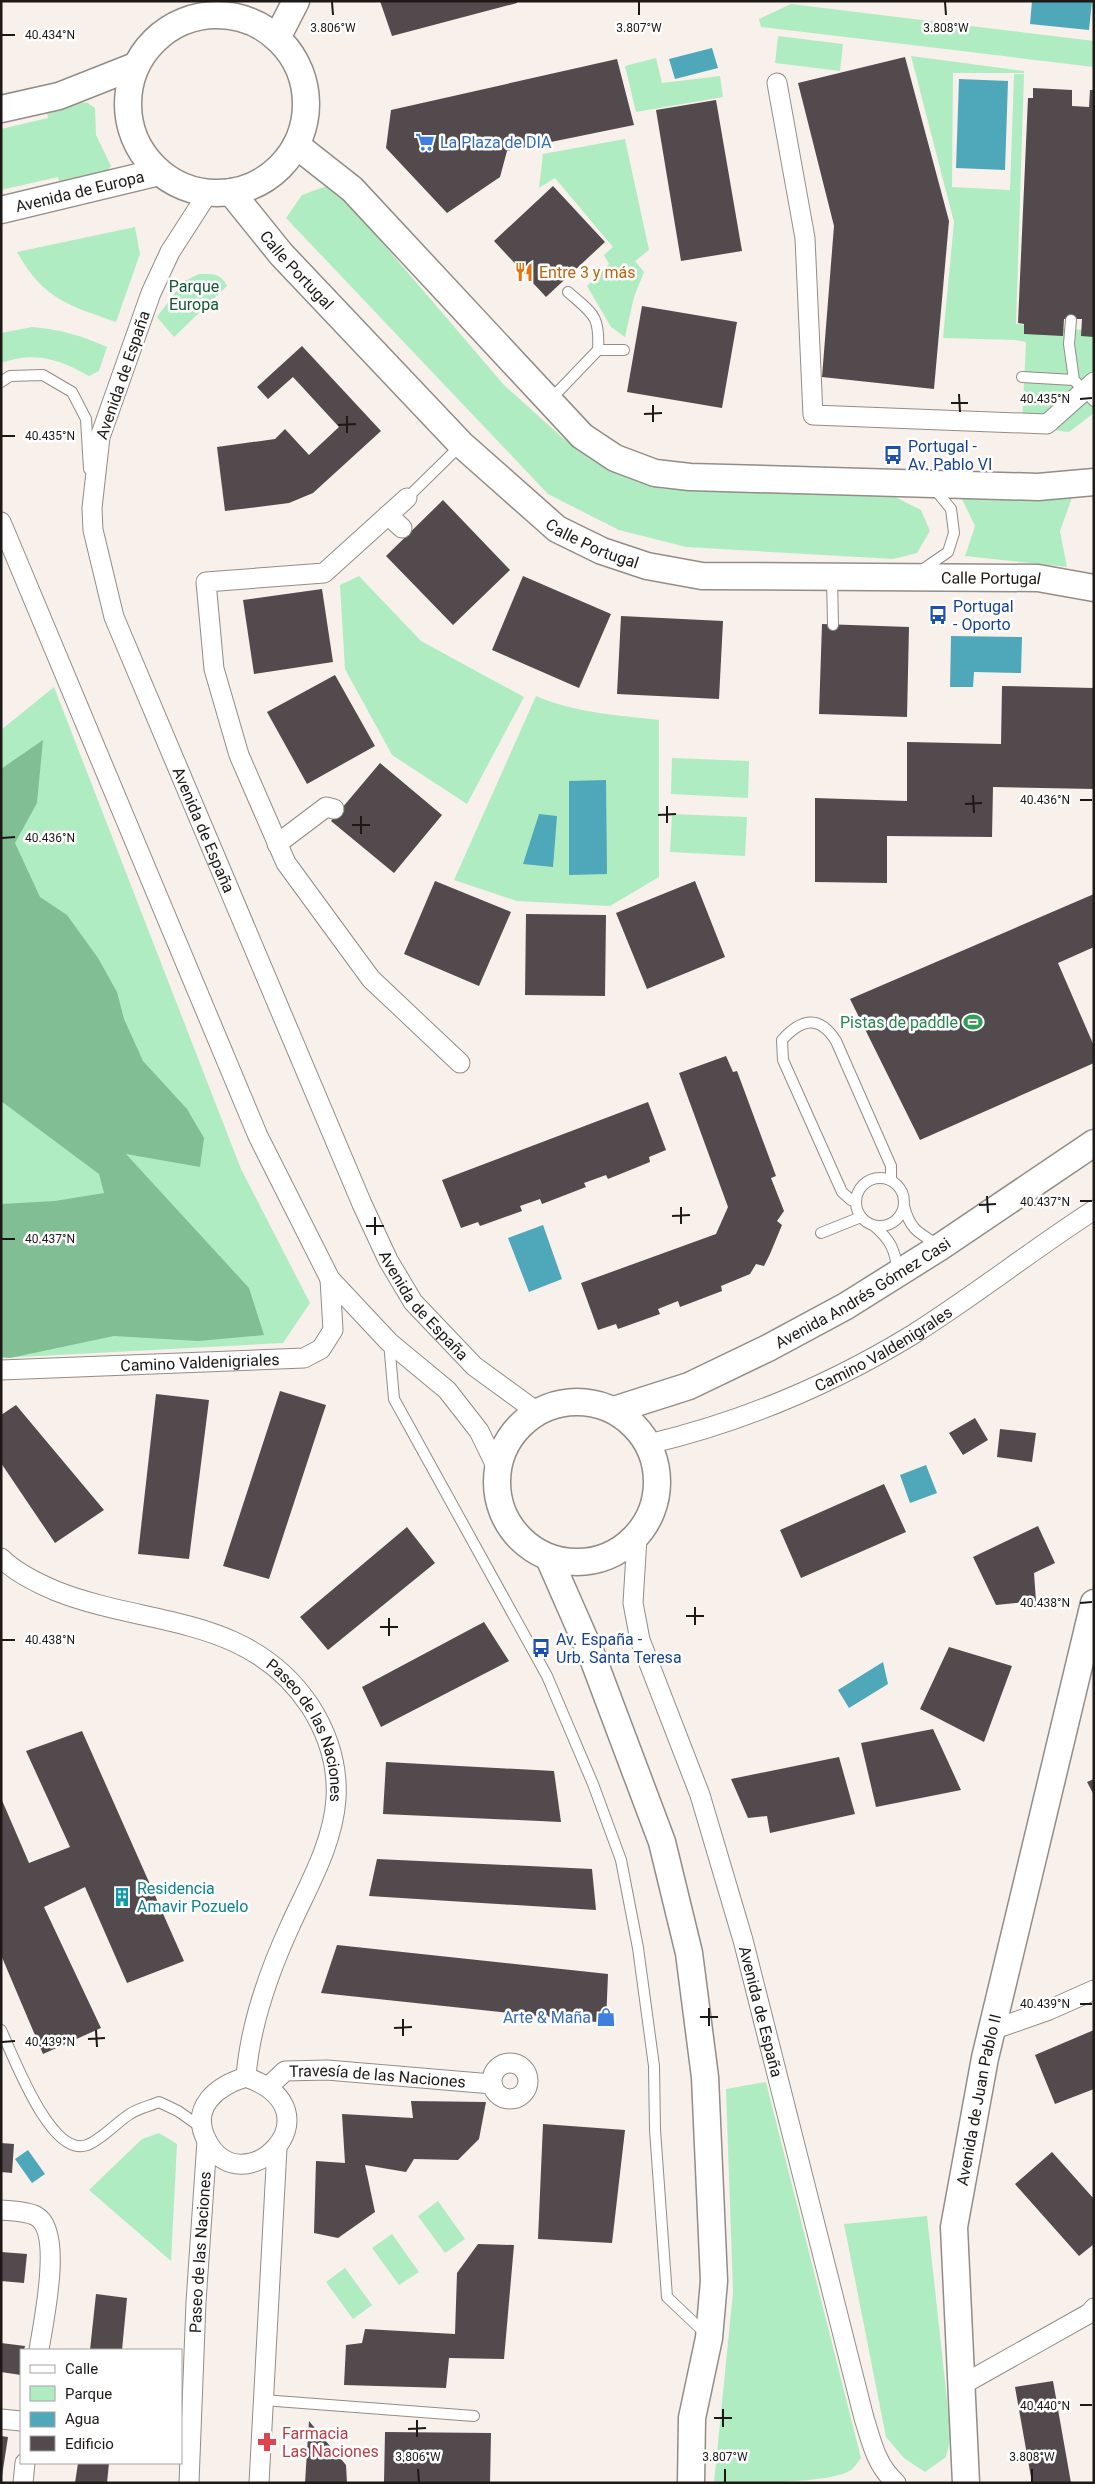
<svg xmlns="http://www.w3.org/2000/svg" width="1095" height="2484" font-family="Roboto,sans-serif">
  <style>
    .green { fill: #b0ecc1 }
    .forest { fill: #81be93 }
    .water { fill: #4fa7ba }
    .building { fill: #524a4c }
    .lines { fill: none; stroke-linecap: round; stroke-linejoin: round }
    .lane-casing { stroke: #938c87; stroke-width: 12 }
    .street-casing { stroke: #938c87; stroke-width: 21 }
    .secondary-casing { stroke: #938c87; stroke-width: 29 }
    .lane { stroke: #fff; stroke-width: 10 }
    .street { stroke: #fff; stroke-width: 19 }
    .secondary { stroke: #fff; stroke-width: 26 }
    .ticks { fill: none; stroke: #1c1917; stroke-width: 2 }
    .labels { text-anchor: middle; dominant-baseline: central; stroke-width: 5; stroke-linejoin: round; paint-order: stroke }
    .shop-label { font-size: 16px; fill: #366cbe; stroke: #fff; text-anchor: start }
    .street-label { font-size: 16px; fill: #1c1917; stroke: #fff }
    .food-label { font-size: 16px; fill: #c56008; stroke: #fff; text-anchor: start }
    .park-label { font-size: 16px; fill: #125830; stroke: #fff }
    .transit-label { font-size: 16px; fill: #164399; stroke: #fff; text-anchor: start }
    .leisure-label { font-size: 16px; fill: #27864d; stroke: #fff; text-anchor: end }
    .culture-label { font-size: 16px; fill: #0d838f; stroke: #fff; text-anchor: start }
    .health-label { font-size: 16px; fill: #be3a42; stroke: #fff; text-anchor: start }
    .ticks-label { font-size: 12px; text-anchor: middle; fill: #1c1917; stroke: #fff; stroke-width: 5; stroke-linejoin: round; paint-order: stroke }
  </style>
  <rect width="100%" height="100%" fill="#f8f0eb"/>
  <path class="green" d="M791,4L1094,41V67L761,27L759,19Z
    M778,36L843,44L840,71L775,63Z
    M911,56L1024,71V73H953L952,187L1010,190L1014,74H1024L1016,324L1094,331V413L1069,432L1022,426L1026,342L1015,340L943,338L954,222Z
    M656,58L662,83L720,76L723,97L636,112L625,66Z
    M76,102L88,103L95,108L96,135L111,166L104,175L61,188L58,177L1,190V129L48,118L46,108Z
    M625,139L649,250L635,261L644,272L634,297L625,337L611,327L587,286L609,264L604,255L613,247L555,178L539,188L543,154Z
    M332,184L504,385L565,440L610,469L663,489L893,496L921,510L930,531L917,553L893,559L686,547L619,530L548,494L286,218L302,195Z
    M135,227L140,254L116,322C68,305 43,299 17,252Z
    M199,274C212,274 221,273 227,286L174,337L157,317L183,282Z
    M32,327C60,329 82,336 107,347L99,371L89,376C59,359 34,351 1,363V333Z
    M959,493L1073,495L1060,531L1067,567L965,556L975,526Z
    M359,576L421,641L524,697L467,804L392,755L345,669L340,585Z
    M54,687L241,1169L310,1303L283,1343L1,1358V730Z
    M536,696C575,713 617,715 659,720V877L610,906L517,901L454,880Z
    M672,758L749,761L748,798L671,794Z
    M672,814L747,817L745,856L670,852Z
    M766,2082L861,2458C858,2462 854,2468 851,2470C831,2484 741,2483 714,2483L733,2292L726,2089Z
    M159,2133L177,2144L171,2261L89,2190L142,2139Z
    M438,2201L465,2239L445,2253L418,2216Z
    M927,2216L951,2436L946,2457L925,2472L904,2458L886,2437L844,2224Z
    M392,2234L419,2272L399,2285L372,2248Z
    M345,2268L372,2305L353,2319L326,2282Z"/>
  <path class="forest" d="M43,740L37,803L15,843L40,897L67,915L98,958L117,992L124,1019L143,1061L187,1109L204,1138L200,1167L126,1154L249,1288L264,1335L198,1341L114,1336L10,1358L1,1357V1204L55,1201L104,1193L99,1174L1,1101V769Z"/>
  <path class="water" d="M1032,1H1092L1089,30L1030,24Z
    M712,48L718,68L675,79L669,59Z
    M959,79L1008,81L1005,170L956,168Z
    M951,636L1022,637L1021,673L974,672L973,687H950Z
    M606,780L607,874L569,875V781Z
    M539,814L557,816L553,867L523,864Z
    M543,1225L562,1279L529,1292L508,1238Z
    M926,1465L937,1493L910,1503L900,1475Z
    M883,1662L888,1684L849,1708L838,1690Z
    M28,2150L45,2174L32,2183L15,2159Z"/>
  <path class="building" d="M380,1H517V3L392,36Z
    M905,57L949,221L934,389L822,377L834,226L798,83Z
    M617,59L634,125L507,151L500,177L447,213L386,148L391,110Z
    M1033,88L1072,90V106L1089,107L1090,90H1094V337L1081,336L1082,319H1064L1063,336L1024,334V324L1018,323L1028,98H1033Z
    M716,100L742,251L681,261L656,110Z
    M553,186L605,242L546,297L494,241Z
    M642,306L737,322L722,408L627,392Z
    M302,346L381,431L313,493L289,503L225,511L217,447L275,439L285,429L309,455L339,427L293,377L268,399L257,387Z
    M443,500L510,570L453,625L386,556Z
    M523,576L611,614L579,688L492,650Z
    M322,589L333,662L254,674L243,600Z
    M621,616L723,621L719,699L617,694Z
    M822,624L909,627L907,717L819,714Z
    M335,675L375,746L307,784L267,712Z
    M1002,686L1094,688V789L993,787L992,837L887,836V883L815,882V798L907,801V742L1001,744Z
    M380,763L442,815L394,873L331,821Z
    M435,881L511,912L479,986L404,954Z
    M695,881L725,957L647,989L616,913Z
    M1094,894V947L1058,963L1094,1046V1063L920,1140L850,999Z
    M526,914L606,915L605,996L525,995Z
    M726,1056L733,1072L737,1071L776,1176L771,1178L784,1211L777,1221L782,1225L770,1254L764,1266L756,1264L750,1274L721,1286L722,1291L680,1307L678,1301L658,1309L660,1314L618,1329L616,1324L598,1330L581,1283L716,1234L728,1207L679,1073Z
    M648,1102L666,1150L649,1157L650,1162L608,1179L606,1175L584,1183L586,1187L542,1204L540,1199L520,1206L522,1211L480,1226L478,1222L461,1228L442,1180Z
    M280,1391L326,1405L269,1579L223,1566Z
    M156,1394L209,1400L189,1559L138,1554Z
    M16,1405L104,1510L55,1543L1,1463V1415Z
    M975,1418L988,1440L963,1455L949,1433Z
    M1000,1429L1036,1433L1032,1462L997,1457Z
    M884,1484L906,1532L801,1578L780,1530Z
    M1038,1526L1055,1563L1034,1573L1036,1601L996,1605L973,1557Z
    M407,1527L435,1563L328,1650L300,1617Z
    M484,1622L509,1661L381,1727L362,1687Z
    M949,1647L1012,1666L984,1742L920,1709Z
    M933,1729L961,1790L876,1807L861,1743Z
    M82,1731L184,1961L127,1983L85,1887L44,1907L101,2028L43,2054L1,1955V1798L29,1863L70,1847L26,1751Z
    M839,1757L855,1814L770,1833L767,1816L748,1818L731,1779Z
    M386,1762L554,1771L561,1822L383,1814Z
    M1094,1779V1795L1087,1782Z
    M377,1859L592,1869L596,1910L369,1896Z
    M337,1945L608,1974L606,2023L321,1993Z
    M1094,2030V2089L1055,2104L1035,2055Z
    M411,2101L486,2102L479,2139L458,2160L414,2159L406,2172L365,2165L375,2212L338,2238L314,2233L316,2161L345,2163L342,2114L413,2118Z
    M543,2124L625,2130L612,2243L538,2239Z
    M1,2143L14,2144L12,2173L1,2172Z
    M1052,2152L1094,2199V2244L1079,2256L1015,2184Z
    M478,2244L514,2245L504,2359L449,2358L446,2388L344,2385L346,2345L362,2343L365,2329L455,2334L457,2273Z
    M1,2252L27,2254L24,2283L1,2281Z
    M96,2294L127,2298L122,2350H90Z
    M1,2343L25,2346L24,2350H21V2375L1,2372Z
    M1053,2381L1071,2483H1032L1015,2387Z
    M309,2421L346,2465L347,2483H305Z
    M385,2432L491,2433L490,2483H384Z
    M1,2436L8,2437L2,2476H1Z
    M78,2463H109L107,2483H75Z"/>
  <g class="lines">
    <g class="lane-casing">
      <path id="lane" d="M568,292C593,314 600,315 598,350
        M1071,320L1069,344L1074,380
        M1022,377L1074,380L1094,401
        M1,382L10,376L43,375L72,392L86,419L89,469
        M550,400L598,350H624
        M407,498L461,445
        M919,572L948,552L954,533L951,509L933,487
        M832,577L833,625
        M856 1202a24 24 0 1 1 48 0a24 24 0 1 1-48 0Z
        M856,1202L851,1200L842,1192L783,1060L782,1040C801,1019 819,1014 836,1041L891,1166V1180
        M904,1206C910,1230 919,1233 940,1246
        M873,1225C891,1240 895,1250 898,1272
        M821,1233L861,1217
        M389,1342L394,1399L547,1676L593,1784L621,1860L638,1948L654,2066L655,2130L667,2297L706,2334
        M1,2030C13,2055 51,2159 87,2145C101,2140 117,2122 130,2114C139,2108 150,2106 159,2102L178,2111L202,2128
        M263,2400L474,2416"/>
    </g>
    <g class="street-casing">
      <g id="street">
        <path d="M777,83L805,238L813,415L1047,424L1094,382"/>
        <path id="s1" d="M208,193L170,252L151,293L100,437L92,508L93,530L114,617L362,1204L388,1260L413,1302L474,1366L537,1412"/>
        <path d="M407,498L324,573L206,582L214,669L239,755L286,863L371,979L460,1063"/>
        <path d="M388,515L402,528"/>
        <path d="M1,522L258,1136L330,1279L389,1342L447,1390L479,1431L497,1468"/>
        <path d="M277,844L326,807L334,809"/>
        <path id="s2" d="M1,1370L304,1358L321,1349L333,1330L330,1279"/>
        <path id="s3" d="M649,1444C742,1422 830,1385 912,1335C974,1296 1032,1250 1094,1210"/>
        <path id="s4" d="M637,1538L633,1603L640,1640L700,1795L743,1940L864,2418C872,2443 876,2465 896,2483"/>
        <path id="s5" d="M1,1558C16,1573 37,1583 56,1591C147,1627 249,1614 310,1706C328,1734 338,1765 336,1799C333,1844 308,1886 290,1926C268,1974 250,2025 246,2077"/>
        <path d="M992,2030L1049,2010L1094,1990"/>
        <circle cx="510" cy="2081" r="18"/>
        <path d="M246,2077C343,2112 242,2208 207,2141C189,2107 217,2086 246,2077Z"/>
        <path id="s6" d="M268,2087L285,2071L327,2070L492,2084"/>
        <path d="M1,2210C11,2211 27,2211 36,2216C64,2231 43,2323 39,2350"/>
        <path d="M960,2386L1090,2313L1094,2308"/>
        <path d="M1,2419L21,2421"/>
        <path d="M23,2483L25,2463"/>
        <path id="s7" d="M189,2483L196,2302L207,2141"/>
        <path d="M259,2483L277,2148"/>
      </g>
    </g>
    <g class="secondary-casing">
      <g id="secondary">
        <circle cx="217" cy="104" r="89"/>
        <path d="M277,38L296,1"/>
        <path d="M1,109L59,96L135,66"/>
        <path d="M296,145L352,189L582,436L615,458L655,473L690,477L1038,487L1094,482"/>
        <path id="s8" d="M231,192L281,254L461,444L557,529L602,551L647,566L702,576L1038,578L1094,588"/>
        <path id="s9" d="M1,210L159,172"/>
        <circle cx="577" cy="1482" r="80"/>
        <path id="s10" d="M614,1410L689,1386L768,1348L846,1306L940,1247L1094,1143"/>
        <path d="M549,1558L592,1656L662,1842L689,1953L705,2077L714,2281L709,2338L692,2418L691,2483"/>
        <path id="s11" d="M966,2483L954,2227L985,2058L1094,1603"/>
      </g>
    </g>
    <use href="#lane" class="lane"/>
    <use href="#street" class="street"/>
    <use href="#secondary" class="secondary"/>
  </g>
  <path class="ticks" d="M332,2L333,15M639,2V15M945,2L946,15M2,35H15M959,394L960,412M1080,399L1092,398M951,403H968M653,405V422M644,414L662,413M347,416V433M338,425L356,424M2,436H15M973,795L974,813M1080,800H1092M965,804L982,803M667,806V823M658,815L676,814M361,816V834M352,825H370M2,838L15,837M987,1196L988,1213M1080,1201H1092M979,1205L996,1204M681,1207V1224M672,1216L690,1215M375,1217V1235M366,1226H384M2,1239H15M1080,1603L1092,1602M695,1607V1625M686,1616H704M389,1618V1636M380,1627H398M2,1640H15M1080,2004H1092M709,2008V2026M700,2017H718M403,2019V2036M394,2028L412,2027M96,2030L97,2047M88,2039L105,2038M2,2042L15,2041M1080,2405H1092M723,2409V2427M714,2418H732M417,2420V2437M408,2429L426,2428M418,2469L419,2482M725,2469V2482M1032,2469V2482"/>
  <defs>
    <g id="supermarket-bare" transform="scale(1.5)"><path d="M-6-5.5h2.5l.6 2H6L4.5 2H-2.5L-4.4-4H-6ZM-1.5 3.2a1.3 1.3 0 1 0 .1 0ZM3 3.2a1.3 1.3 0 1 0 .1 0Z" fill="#3f7fe0" stroke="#fff" stroke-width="2.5" paint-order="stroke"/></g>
    <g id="restaurant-bare" transform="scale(1.5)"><path d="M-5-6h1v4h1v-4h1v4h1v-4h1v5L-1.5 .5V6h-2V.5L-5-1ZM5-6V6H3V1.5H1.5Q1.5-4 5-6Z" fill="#e8710a" stroke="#fff" stroke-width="2.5" paint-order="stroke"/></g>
    <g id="bus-bare" transform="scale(1.5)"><path d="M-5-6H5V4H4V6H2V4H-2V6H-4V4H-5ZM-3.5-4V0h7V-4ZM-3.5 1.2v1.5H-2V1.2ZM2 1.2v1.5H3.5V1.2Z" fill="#1a4fb4" stroke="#fff" stroke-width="2.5" paint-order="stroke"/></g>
    <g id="stadium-bare" transform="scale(1.5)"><path d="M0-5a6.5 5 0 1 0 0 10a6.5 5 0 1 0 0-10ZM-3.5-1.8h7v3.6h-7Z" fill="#2e9e5b" stroke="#fff" stroke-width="2.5" paint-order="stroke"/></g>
    <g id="building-bare" transform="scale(1.5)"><path d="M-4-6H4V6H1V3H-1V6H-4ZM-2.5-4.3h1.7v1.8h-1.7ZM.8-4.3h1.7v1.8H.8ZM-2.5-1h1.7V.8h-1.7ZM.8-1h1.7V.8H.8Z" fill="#0f9aa8" stroke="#fff" stroke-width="2.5" paint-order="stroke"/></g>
    <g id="shop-bare" transform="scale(1.5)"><path d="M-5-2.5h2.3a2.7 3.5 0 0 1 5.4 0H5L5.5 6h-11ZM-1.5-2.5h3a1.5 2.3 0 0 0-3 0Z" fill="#3f7fe0" stroke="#fff" stroke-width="2.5" paint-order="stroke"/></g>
    <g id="pharmacy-bare" transform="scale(1.5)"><path d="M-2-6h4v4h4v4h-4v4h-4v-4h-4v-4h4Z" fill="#e0444e" stroke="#fff" stroke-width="2.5" paint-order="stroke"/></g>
  </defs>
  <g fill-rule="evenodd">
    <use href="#supermarket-bare" x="425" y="142"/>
    <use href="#restaurant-bare" x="524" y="272"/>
    <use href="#bus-bare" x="893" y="455"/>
    <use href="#bus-bare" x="938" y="615"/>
    <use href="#stadium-bare" x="973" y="1022"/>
    <use href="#bus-bare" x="541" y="1648"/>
    <use href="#building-bare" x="122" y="1897"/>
    <use href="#shop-bare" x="606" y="2017"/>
    <use href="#pharmacy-bare" x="267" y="2442"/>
  </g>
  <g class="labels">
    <g class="shop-label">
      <text x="440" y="142">La Plaza de DIA</text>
      <text x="591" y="2017" text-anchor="end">Arte &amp; Maña</text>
    </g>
    <g class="street-label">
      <text stroke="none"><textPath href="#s9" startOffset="81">Avenida de Europa</textPath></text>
      <text stroke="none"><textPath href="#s8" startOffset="102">Calle Portugal</textPath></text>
      <text transform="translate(123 375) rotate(-71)">Avenida de España</text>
      <text stroke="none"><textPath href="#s8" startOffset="508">Calle Portugal</textPath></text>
      <text stroke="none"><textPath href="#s8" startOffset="912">Calle Portugal</textPath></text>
      <text stroke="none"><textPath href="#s1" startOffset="682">Avenida de España</textPath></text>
      <text stroke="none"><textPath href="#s10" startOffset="276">Avenida Andrés Gómez Casi</textPath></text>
      <text stroke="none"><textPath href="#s1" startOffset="1208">Avenida de España</textPath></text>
      <text stroke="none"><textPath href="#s3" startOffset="254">Camino Valdenigrales</textPath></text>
      <text stroke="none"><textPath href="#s2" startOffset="199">Camino Valdenigriales</textPath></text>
      <text stroke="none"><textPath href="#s5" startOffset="371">Paseo de las Naciones</textPath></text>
      <text stroke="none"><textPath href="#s4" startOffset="494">Avenida de España</textPath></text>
      <text stroke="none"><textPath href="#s6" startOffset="116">Travesía de las Naciones</textPath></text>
      <text stroke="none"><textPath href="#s11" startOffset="386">Avenida de Juan Pablo II</textPath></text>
      <text stroke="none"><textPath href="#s7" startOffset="231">Paseo de las Naciones</textPath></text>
    </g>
    <g class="food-label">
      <text x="539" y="272">Entre 3 y más</text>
    </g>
    <g class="park-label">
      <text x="194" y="286">Parque<tspan x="194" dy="18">Europa</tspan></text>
    </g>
    <g class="transit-label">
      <text x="908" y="446">Portugal -<tspan x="908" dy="18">Av. Pablo VI</tspan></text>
      <text x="953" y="606">Portugal<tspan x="953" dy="18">- Oporto</tspan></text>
      <text x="556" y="1639">Av. España -<tspan x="556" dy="18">Urb. Santa Teresa</tspan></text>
    </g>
    <g class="leisure-label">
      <text x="958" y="1022">Pistas de paddle</text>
    </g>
    <g class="culture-label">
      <text x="137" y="1888">Residencia<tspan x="137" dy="18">Amavir Pozuelo</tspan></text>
    </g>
    <g class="health-label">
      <text x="282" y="2433">Farmacia<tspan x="282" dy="18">Las Naciones</tspan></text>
    </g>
  </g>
  <g class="ticks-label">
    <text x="333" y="32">3.806°W</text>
    <text x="639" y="32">3.807°W</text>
    <text x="946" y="32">3.808°W</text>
    <text x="50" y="39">40.434°N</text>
    <text x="1045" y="403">40.435°N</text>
    <text x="50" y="440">40.435°N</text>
    <text x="1045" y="804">40.436°N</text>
    <text x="50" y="842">40.436°N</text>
    <text x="1045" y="1206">40.437°N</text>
    <text x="50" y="1243">40.437°N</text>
    <text x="1045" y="1607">40.438°N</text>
    <text x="50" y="1644">40.438°N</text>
    <text x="1045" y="2008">40.439°N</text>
    <text x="50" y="2046">40.439°N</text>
    <text x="1045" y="2410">40.440°N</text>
    <text x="418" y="2461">3.806°W</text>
    <text x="725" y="2461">3.807°W</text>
    <text x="1032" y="2461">3.808°W</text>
  </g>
  <rect width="1095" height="2484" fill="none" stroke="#1c1917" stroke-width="5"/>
  <rect x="20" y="2349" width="162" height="115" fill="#ffffff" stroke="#a4a3a2"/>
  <rect x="30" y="2365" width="25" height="8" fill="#ffffff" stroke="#a4a3a2"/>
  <text x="65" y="2374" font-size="15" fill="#1c1917">Calle</text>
  <rect x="30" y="2386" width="25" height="15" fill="#b0ecc1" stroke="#a4a3a2"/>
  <text x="65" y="2399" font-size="15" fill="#1c1917">Parque</text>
  <rect x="30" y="2412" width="25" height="15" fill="#4fa7ba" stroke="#a4a3a2"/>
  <text x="65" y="2424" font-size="15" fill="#1c1917">Agua</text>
  <rect x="30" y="2436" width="25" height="15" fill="#524a4c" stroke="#a4a3a2"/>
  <text x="65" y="2449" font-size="15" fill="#1c1917">Edificio</text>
</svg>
